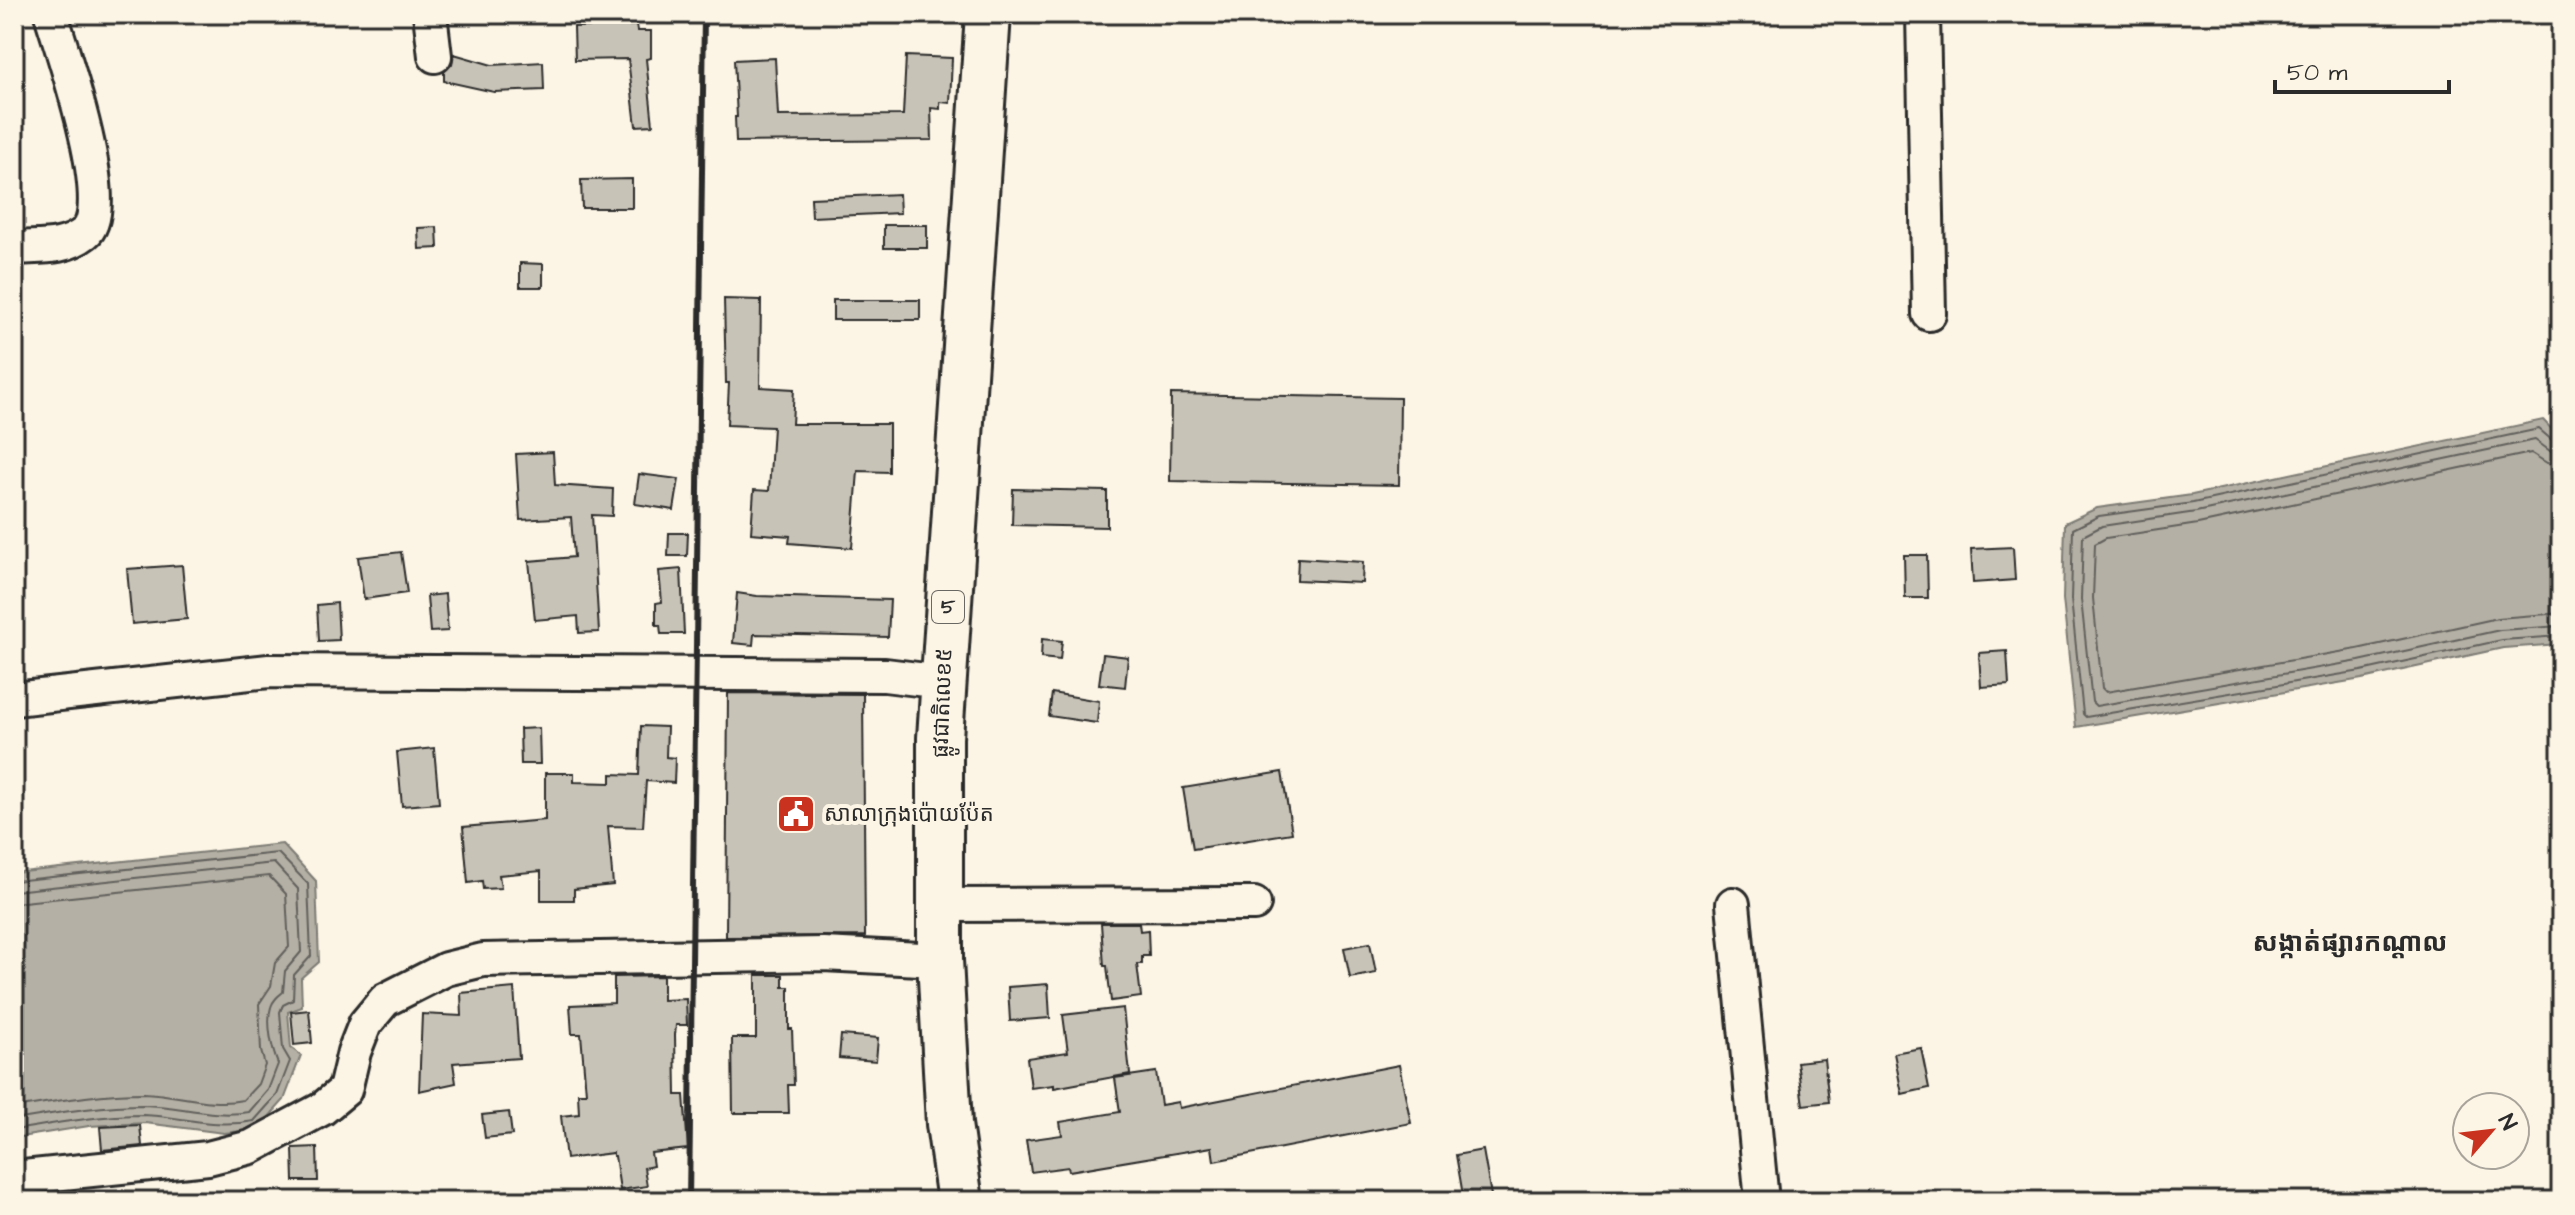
<svg xmlns="http://www.w3.org/2000/svg" width="2575" height="1215" font-family="'Architects Daughter','Noto Sans Khmer',sans-serif">
  <style>
    .water { fill: #b4b0a5; stroke: #7d7b74; stroke-width: 2 }
    .lines { fill: none; stroke-linecap: round; stroke-linejoin: round }
    .shore { stroke: #62605c; stroke-width: 2 }
    .building { fill: #c8c3b7; stroke: #2b2b2b; stroke-width: 2 }
    .minor-casing { stroke: #2b2b2b; stroke-width: 38 }
    .highway-casing { stroke: #2b2b2b; stroke-width: 50 }
    .minor { stroke: #fcf5e5; stroke-width: 32 }
    .highway { stroke: #fcf5e5; stroke-width: 44 }
    .rail { stroke: #2b2b2b; stroke-width: 6 }
    .labels { text-anchor: middle; dominant-baseline: central; stroke-width: 8; stroke-linejoin: round; paint-order: stroke }
    .shield { fill: #fcf5e5; stroke: #6a6863; stroke-width: 2 }
    .shield-label { font-size: 20px; font-weight: bold; fill: #2b2b2b }
    .street-label { font-size: 22px; fill: #2b2b2b; stroke: #fcf5e5 }
    .poi-label { font-size: 22px; fill: #2b2b2b; stroke: #fcf5e5; text-anchor: start }
    .quarter-label { font-size: 26px; font-weight: bold; fill: #2b2b2b; stroke: #fcf5e5 }
  </style>
  <rect width="100%" height="100%" fill="#fcf5e5"/>
  <filter id="ink" filterUnits="userSpaceOnUse"><feTurbulence type="fractalNoise" baseFrequency=".0125" numOctaves="2"/><feDisplacementMap in="SourceGraphic" scale="16" xChannelSelector="R" yChannelSelector="G"/><feConvolveMatrix kernelMatrix="1 2 1 2 8 2 1 2 1" color-interpolation-filters="sRGB"/></filter>
  <g filter="url(#ink)">
    <path class="water" d="M2543,420L2561,439V644L2503,648L2362,679L2076,727L2063,599L2065,523L2097,508L2192,495Z
      M282,844L316,881L319,962L301,978L302,1007L288,1012L291,1048L301,1055L284,1100L258,1129L224,1133L145,1123L89,1126L14,1138V873Z"/>
    <g class="lines">
      <path class="shore" d="M2561,443L2554,442L2539,429L2193,503L2099,516L2073,529L2071,599L2083,714L2086,717L2361,671L2502,640L2561,636
        M2561,453L2550,451L2535,440L2196,512L2102,526L2083,536L2081,599L2092,702L2096,706L2359,661L2500,630L2561,626
        M2561,465L2547,463L2531,453L2198,524L2106,538L2095,544L2093,598L2102,688L2106,692L2357,649L2498,618L2561,613
        M14,881L278,853L308,884L311,956L294,975L293,1000L283,1005L280,1012L283,1049L290,1061L277,1095L254,1121C212,1129 183,1116 143,1115C100,1115 57,1123 14,1130
        M14,891L274,863L298,889L301,952L285,971L283,992C278,996 273,1000 271,1007C266,1023 272,1050 278,1064L268,1090L249,1112C213,1118 180,1106 144,1105C100,1105 57,1113 14,1120
        M14,903L269,876L286,894L289,947L275,963L271,986L259,1004L261,1051L265,1065L258,1084L243,1100C210,1107 177,1094 144,1093C100,1093 57,1101 14,1108"/>
    </g>
    <path class="building" d="M636,25L637,31H651V58L646,59L653,125L636,126L628,59L575,60L574,27Z
      M454,54L492,65L543,62L544,90L494,92L444,81V72L452,64Z
      M906,56L952,58L950,103L940,102V109L931,108L932,140L736,142L735,117H737L734,60L775,58L778,116L903,115Z
      M632,179V208H582L581,180Z
      M899,194L900,213L812,217L811,198Z
      M884,225H927V248H884Z
      M437,227L438,248L419,249L418,228Z
      M520,263L543,264V287H520Z
      M724,299L761,300L760,387L794,389L792,424H889V472L858,471L852,548L789,543L790,536L751,533L754,490L769,491L773,427L727,425L729,383H726Z
      M833,300H920V320H833Z
      M1171,394L1400,398L1399,485L1170,481Z
      M553,452L555,485L613,489L612,516L592,515L599,632L579,633L578,616L535,620L529,561L574,557L571,517L520,520L516,454Z
      M639,474L679,479L674,510L635,504Z
      M1013,489L1107,491V527L1012,525Z
      M669,533H688L687,556H668Z
      M2013,547L2015,580L1973,583L1971,549Z
      M401,552L407,593L364,599L358,557Z
      M1904,555H1927L1928,598H1905Z
      M1298,558L1363,562L1362,583L1297,580Z
      M182,565L187,619L132,624L127,569Z
      M681,569L684,634H661L660,625H656V603L662,602L659,571Z
      M737,593L757,596L890,600L888,637L754,634L753,645L733,643Z
      M445,594L448,631L430,632L427,596Z
      M337,603L339,640L319,641L317,605Z
      M1042,639L1062,641L1060,660L1041,658Z
      M2007,651L2009,685L1981,687L1979,653Z
      M1103,654L1128,657L1125,687L1099,684Z
      M728,693L863,694L865,936L726,937Z
      M1052,693L1099,701L1097,723L1049,716Z
      M641,726L667,727L666,757L675,758L674,783L646,781L643,827L608,826L613,885L574,889V900H541V871L499,875L501,888L483,889L482,881L468,883L463,827L545,820V773H574V782L611,783V774L639,775Z
      M539,728L540,764H521L520,729Z
      M434,748L439,803L402,806L397,752Z
      M1282,772L1292,833L1193,849L1183,788Z
      M1101,923H1139L1140,931L1148,930L1149,956H1142V964H1137L1141,997L1111,1001L1107,966H1104Z
      M1370,943L1376,973L1350,978L1344,948Z
      M756,975H783V987H789V1029H792L794,1085H788L789,1113H733L732,1038H756Z
      M663,976V1000L686,999L687,1025H676L675,1035L676,1095H684L688,1149L651,1153L653,1166L644,1168L647,1186L620,1190L615,1156H613V1153L566,1159L561,1116L579,1114L578,1093H586L581,1034H572L570,1005L614,1003V977Z
      M1048,984L1050,1018L1010,1021L1008,987Z
      M514,988L519,1058L453,1063L456,1083L419,1091L422,1014L462,1016L461,993Z
      M1123,1008L1130,1074L1054,1088V1085L1031,1088L1027,1058L1068,1052L1063,1015Z
      M309,1010L312,1043L294,1045L291,1012Z
      M841,1035L878,1038L876,1061L839,1058Z
      M1921,1048L1929,1088L1902,1094L1894,1053Z
      M1824,1059L1829,1102L1803,1105L1797,1062Z
      M1399,1065L1411,1123L1214,1161L1212,1147L1069,1171L1068,1167L1031,1172L1026,1140L1062,1135L1060,1122L1120,1112L1115,1078L1156,1072L1161,1105L1178,1102L1179,1108Z
      M509,1112L512,1135L485,1138L482,1115Z
      M140,1125L142,1146L102,1150L100,1127Z
      M317,1147L318,1181H294L293,1148Z
      M1483,1150L1492,1201H1464L1456,1155Z"/>
    <g class="lines">
      <g class="minor-casing">
        <path id="minor" d="M430,14L435,56
          M1923,14L1929,314
          M14,248C40,246 63,250 85,233C117,208 62,51 51,14
          M14,699L269,671L885,675L942,682
          M1733,904L1762,1201
          M940,905L1254,904
          M14,1178L208,1158L251,1147L322,1109L345,1090L354,1052L365,1024L385,1000L446,969L483,960L823,954L940,960"/>
      </g>
      <g class="highway-casing">
        <path id="highway" d="M960,1201L949,1124L940,960V738L988,14"/>
      </g>
      <use href="#minor" class="minor"/>
      <use href="#highway" class="highway"/>
      <path class="rail" d="M689,1201L704,14"/>
    </g>
  </g>
  <defs>
    <g id="civic-square" transform="scale(2)"><rect x="-9" y="-9" width="18" height="18" rx="4" fill="#c8321e" stroke="#fcf5e5"/><path d="M-.6-6.5H3V-4.5H.6V-3L4-1V1h2V6H-6V1h2V-1L-.6-3ZM-1.2 2.5V6h2.4V2.5Z" fill="#fff"/></g>
  </defs>
  <g fill-rule="evenodd">
    <use href="#civic-square" x="796" y="814"/>
  </g>
  <g class="labels">
    <rect class="shield" x="932" y="591" width="32" height="32" rx="6"/>
    <g class="shield-label">
      <text x="948" y="607">5</text>
    </g>
    <g class="street-label">
      <text transform="translate(943 703) rotate(-88)">ផ្លូវជាតិលេខ៥</text>
    </g>
    <g class="poi-label">
      <text x="824" y="814">សាលាក្រុងប៉ោយប៉ែត</text>
    </g>
    <g class="quarter-label">
      <text x="2350" y="943">សង្កាត់ផ្សារកណ្ដាល</text>
    </g>
  </g>
  <rect width="2575" height="1215" fill="none" stroke="#fcf5e5" stroke-width="48"/>
  <rect x="24" y="24" width="2527" height="1167" fill="none" stroke="#2b2b2b" stroke-width="3" filter="url(#ink)"/>
  <g transform="translate(2491 1131) rotate(62)"><circle r="38" fill="#fcf5e5" stroke="#a8a49b" stroke-width="2"/>
  <path d="M0-6L14 30L0 20L-14 30Z" fill="#c8321e"/>
  <text y="-12" font-size="22" font-weight="bold" text-anchor="middle" fill="#2b2b2b">N</text>
  </g>
  <path d="M2275 80v12h174v-12" fill="none" stroke="#2b2b2b" stroke-width="4"/>
  <text x="2287" y="80" font-size="24" fill="#2b2b2b" stroke="#fcf5e5" stroke-width="6" paint-order="stroke">50 m</text>
</svg>
